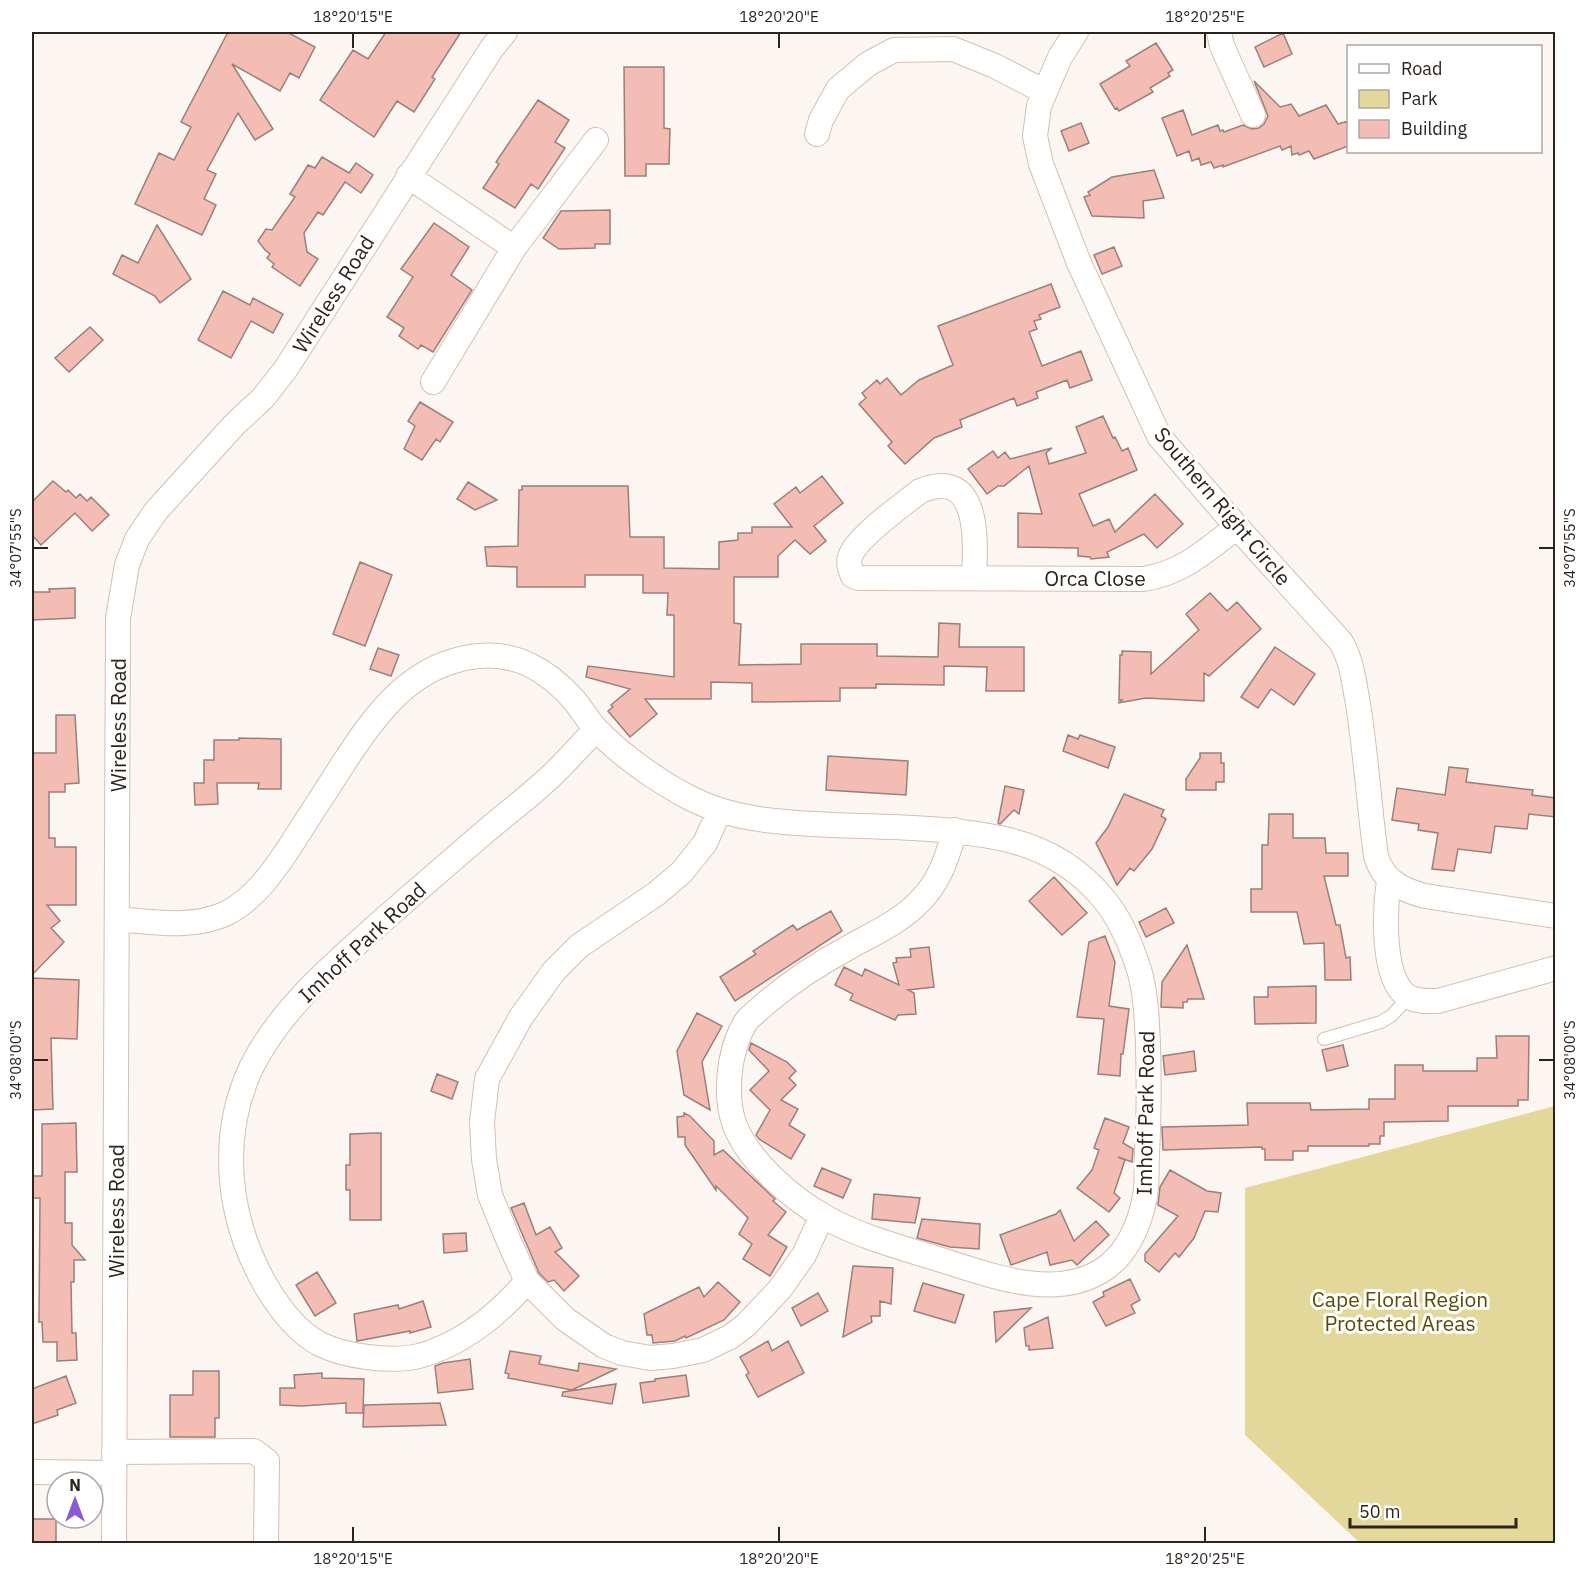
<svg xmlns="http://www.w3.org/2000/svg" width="1587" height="1575" font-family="'IBM Plex Sans',sans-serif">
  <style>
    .green { fill: #e3d899 }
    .building { fill: #f4bdb3; stroke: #9b7f79; stroke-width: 1.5 }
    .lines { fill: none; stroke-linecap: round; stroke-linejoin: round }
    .lane-casing { stroke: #d8beae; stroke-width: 14 }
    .street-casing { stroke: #d8beae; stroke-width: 26 }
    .lane { stroke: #fff; stroke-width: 12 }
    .street { stroke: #fff; stroke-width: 24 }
    .ticks { fill: none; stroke: #2c231d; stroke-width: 2 }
    .labels { text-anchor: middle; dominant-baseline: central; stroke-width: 6; stroke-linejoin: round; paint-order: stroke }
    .street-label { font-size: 21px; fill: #2c231d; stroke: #fff }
    .park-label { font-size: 21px; fill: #574d08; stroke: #fff }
    .neatline { fill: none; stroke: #2c231d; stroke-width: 2 }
    .ticks-label { font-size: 15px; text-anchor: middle; fill: #2c231d }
  </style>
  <rect width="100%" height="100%" fill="#fbf6f2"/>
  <path class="green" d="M1555,1106V1543H1360L1245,1435V1188Z"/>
  <path class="building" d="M228,32H287L315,47L299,78L290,73L280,91L232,64L273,129L255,140L238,113L207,170L216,174L204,199L216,205L202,235L135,204L159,153L174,160L191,127L181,122Z
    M386,32H461L432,77L435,79L414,112L397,101L374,137L320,100L353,50L368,59Z
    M1283,33L1292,54L1264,67L1255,47Z
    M1156,43L1173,70L1168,73L1170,76L1150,88L1153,92L1119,111L1117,108L1115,109L1100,84L1130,66L1126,61Z
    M624,67H664V128L670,129L669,164H646V176H625Z
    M1254,81L1280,107L1291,104L1299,116L1326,105L1338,124L1348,121V146L1314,159L1309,151L1299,155L1298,153L1292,155L1291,146L1282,150L1280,146L1223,167V165L1214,168L1211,162L1201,165L1199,158L1192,161L1189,151L1177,156L1162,118L1183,110L1192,135L1218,125L1220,131L1223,130L1224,132L1243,125L1252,129L1259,128L1264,124L1268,116Z
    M538,100L569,120L555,142L565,148L538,189L531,184L515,208L483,188L499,164L496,162Z
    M1081,123L1089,143L1069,151L1061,131Z
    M322,157L349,173L356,163L373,175L361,193L345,182L323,215L318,212L304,233L307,252L318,259L300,286L272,267L274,264L267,258L270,254L265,250L258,241L266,229L272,230L295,197L290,194L308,165L315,168Z
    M1154,170L1164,198L1143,201L1144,218L1092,216L1084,197L1090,195L1088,192L1112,177Z
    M610,210V244H595V248L559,249L543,238L561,211Z
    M434,223L469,247L451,275L472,290L433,352L421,345L418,349L399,336L404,328L387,317L413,277L401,269Z
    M157,225L191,279L160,303L155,296L113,274L122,255L138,263Z
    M1114,247L1122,266L1102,274L1094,255Z
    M1051,284L1060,307L1039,315L1041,319L1034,321L1037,329L1029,332L1042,366L1081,351L1092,380L1070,388L1067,380L1036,392L1038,398L1017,406L1014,398L960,420L962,427L934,438L905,464L888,446L892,442L859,404L866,398L862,393L877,380L880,384L887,378L901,395L919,380L953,365L938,326Z
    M223,291L250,305L253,298L283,314L273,333L251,321L231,358L198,340Z
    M90,327L103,340L69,372L55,358Z
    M420,402L453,422L440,442L436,439L422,460L404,449L415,426L408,421Z
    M1103,416L1113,438L1115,437L1122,451L1128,448L1137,470L1079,494L1093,526L1109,519L1115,532L1155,494L1183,524L1157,548L1144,534L1107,552L1109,557L1091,559L1090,557L1078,556V548L1018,547V513L1042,514L1029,466L1004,486H998L987,494L968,469L993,451L998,458L1005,452L1010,459L1052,448L1046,453L1049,464L1086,453L1076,427Z
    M822,476L843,503L814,526L826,541L810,554L795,540L778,556V577H734V623L741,624L739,665L801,664V644H877V656L938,657L939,623L960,624L959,647H1024V691H986L987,667L944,666V685L876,684V688H840V701L752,702V683L711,682V699H645L657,714L630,737L608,711L613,707L611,705L630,689L586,677L588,666L674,677V615H667L668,593H643V575H585V587H517V567L487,566L485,547L518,546L519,490H522V486H628L630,537H664V568L719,569V542L738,540V533H752V527H792L774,504L796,487L800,493Z
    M53,481L66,492L68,490L76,498L80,494L87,501L91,497L109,515L92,531L75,513L41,545L32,535V502Z
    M468,482L497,500L475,510L457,499Z
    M360,562L392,575L365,646L333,634Z
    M75,588V618L32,620V592H50L49,589Z
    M1210,593L1227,611L1237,602L1261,629L1209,676L1204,673V701L1146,698L1118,703L1122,700H1119L1120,655H1122V651L1151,652V674L1199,630L1186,614Z
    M1275,647L1315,674L1294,705L1271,689L1258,708L1241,697Z
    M378,648L399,655L391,676L370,669Z
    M56,715H75L79,783L65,784V792H49V838H55V847H76V905H47L60,921L51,928L64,942L32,975V753H56Z
    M1068,735L1078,739L1080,735L1115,747L1108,768L1063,751Z
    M239,738L281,739V789H258L259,783H217L218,804L195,805L194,783H204V760H214V740H239Z
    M1200,753H1221V763H1224V782H1216V790H1186V779L1200,758Z
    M828,756L908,761L906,795L826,790Z
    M1449,767L1468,769L1466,782L1533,790L1532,795L1556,798V817L1529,814L1527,829L1495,826L1491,853L1458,849L1454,871L1432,869L1438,833L1418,830L1419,824L1392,820L1397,788L1445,795Z
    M1005,786L1024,790L1019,814L1014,810L1000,824L998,823Z
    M1124,794L1164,810L1161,816L1166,819L1152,849L1134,871L1130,868L1117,885L1096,843L1108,827Z
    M1269,814H1293V838H1325L1326,853H1348V876H1324L1336,925H1340L1346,958L1350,957L1351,980H1325L1324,943L1304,944L1297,912H1251V889H1262V845H1268Z
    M1054,877L1087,913L1062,935L1029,901Z
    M1166,908L1174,923L1146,937L1139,922Z
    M831,911L842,931L735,1001L720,977L756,954L753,951L793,925L797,930Z
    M1105,936L1115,962L1109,1006L1129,1009L1123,1054H1121L1120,1076L1098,1074L1104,1019L1077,1017L1089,942Z
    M1187,945L1204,999H1188L1187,1002H1183V1008L1161,1007L1162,982Z
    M929,947L934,987L908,990L914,993L916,1014L898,1015L895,1020L850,1000L853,994L835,985L844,967L862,976L865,969L899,985L893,963L897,962L896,958L911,957L910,949Z
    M32,978L79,980L77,1039L51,1038L53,1109L32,1110Z
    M1316,986V1023L1255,1024L1254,997H1268V987Z
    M697,1013L722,1026L702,1062L710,1110L684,1095L677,1051Z
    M1496,1036H1529L1528,1100H1518V1106H1448V1121L1384,1122V1136H1380V1144H1369V1146H1308V1151H1293V1160H1265V1149H1262V1147L1163,1150L1162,1127L1248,1125L1247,1103H1310L1311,1110L1369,1109V1099H1395V1065H1423V1071H1477V1058H1497Z
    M751,1043L787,1062L796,1071L789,1078L796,1085L781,1100L798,1109L789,1125L805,1135L791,1159L759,1139L756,1135L770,1110L750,1090L769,1071L749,1050Z
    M1343,1045L1348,1066L1327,1071L1322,1050Z
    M1194,1051L1196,1071L1165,1075L1163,1056Z
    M437,1074L458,1082L452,1099L431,1091Z
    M684,1113L690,1116L714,1141V1155L723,1150L775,1199L773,1201L786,1212L768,1235L787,1247L770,1276L743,1259L752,1244L739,1234L748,1218L716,1186V1190L685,1145V1137H678L677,1117L684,1116Z
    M1105,1118L1129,1127L1123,1143L1133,1149L1132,1162L1118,1157L1125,1160L1114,1193L1120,1198L1109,1212L1077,1188L1092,1170L1099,1150L1094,1148Z
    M76,1123L77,1172H65V1223H72V1245L85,1260H74V1282H71L72,1333H76V1336L77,1360L57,1361V1342H43L42,1322H39L40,1198H32V1176H42V1124Z
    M376,1133H381V1220H350V1190H346V1165H350V1134Z
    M822,1168L851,1180L843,1198L814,1186Z
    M1170,1170L1207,1191L1221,1193L1218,1212L1205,1211L1194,1238L1179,1257L1175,1253L1159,1272L1145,1261V1254L1178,1216L1158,1205L1160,1187Z
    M874,1194L920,1198L915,1223L872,1219Z
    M524,1203L536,1235L550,1227L562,1248L555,1252L579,1276L564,1291L554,1280L548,1282L539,1273L511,1208Z
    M1060,1210L1074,1241L1096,1221L1109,1235L1077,1265L1072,1260L1050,1265L1047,1252L1011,1265L1000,1235L1056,1214Z
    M922,1219L980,1224L979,1249L950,1247L917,1238Z
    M466,1233L467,1251L444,1253L443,1234Z
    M853,1266L893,1268L891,1304L880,1301V1316H871L872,1322L843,1337Z
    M317,1272L336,1303L315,1316L296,1285Z
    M1130,1279L1140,1300L1131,1305L1135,1313L1106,1326L1093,1302L1104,1296L1103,1292Z
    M718,1282L740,1302L724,1320L686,1338L685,1336L675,1341L653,1343L652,1335H647L644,1314L699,1287L704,1297Z
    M923,1283L964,1295L955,1323L914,1311Z
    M818,1293L828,1311L801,1326L792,1308Z
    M423,1301L431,1327L410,1333V1331L357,1341L354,1314L398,1305L399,1309Z
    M1031,1308L996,1342L994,1312Z
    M1048,1317L1053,1348L1029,1350V1346H1026L1024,1328Z
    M768,1341L772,1351L788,1341L804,1373L758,1397L746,1375L749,1373L740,1357Z
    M510,1351L541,1356L539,1364L578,1371L579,1363L616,1369L572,1390L508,1378L509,1374L505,1373Z
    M470,1359L473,1389L438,1393L435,1366L443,1363Z
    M193,1371H219V1418H215V1437H170V1395H193Z
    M322,1373V1378L364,1379L363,1413H346V1403L302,1406L280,1405V1388H295L294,1375Z
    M686,1375L689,1396L643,1403L640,1383L655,1381V1379Z
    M66,1376L76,1403L57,1410L58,1415L32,1424V1389Z
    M616,1384L612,1404L562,1396L563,1392Z
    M440,1403L446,1425L363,1427L364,1405Z
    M32,1519H56V1544H32Z"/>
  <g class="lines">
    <g class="lane-casing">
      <path id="lane" d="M1324,1039L1381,1022L1391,1016L1408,998"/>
    </g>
    <g class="street-casing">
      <path id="street" d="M1076,32L1060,57L1039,106L1035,136L1041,164L1079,263L1159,436L1237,527L1341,642C1352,661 1354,682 1358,704C1366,754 1369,805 1376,856C1383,881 1402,890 1425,896L1556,916
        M1219,32L1222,46L1253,115
        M817,134L821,120L838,89L868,64L894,50L953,49L995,66L1045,92
        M408,176L514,248
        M433,382L514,248L596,140
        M974,577C976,540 980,466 920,491C903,505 856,537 850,557C848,564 850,569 853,576L859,578L1143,579C1183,573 1206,550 1237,527
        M720,810L705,843L682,872L656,894L579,946L554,971L521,1017L487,1079L482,1122L484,1159L490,1195L510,1244L527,1281L565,1319L604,1346L622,1353L650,1358L673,1356L703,1350L730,1337L746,1325L780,1289L804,1255L822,1216
        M1389,880C1385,906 1380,986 1411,998C1419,1002 1429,1001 1438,1001L1556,968
        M118,919C153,922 191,929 225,914C254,900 274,871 291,845C308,818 326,791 343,764C376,713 413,662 479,656C517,652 549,672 573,699C581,708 587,719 595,728C619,754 660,783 692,799C736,821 785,823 833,825C885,827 938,827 989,836C1034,843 1073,862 1103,898C1120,918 1132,947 1140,973C1146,996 1147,1021 1148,1045C1149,1081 1149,1117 1147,1153C1146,1169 1148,1186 1144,1201C1139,1227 1125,1257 1101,1271C1052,1301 988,1274 938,1259C900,1247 860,1237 825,1217C792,1199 747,1160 734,1123C728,1105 728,1082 731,1063C734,1048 738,1032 748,1019C749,1018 765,1004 766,1003C791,982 818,964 846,949C870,935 897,924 917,904C939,884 947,858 955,830
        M527,1281C499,1314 462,1344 419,1356C403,1360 383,1359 367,1357C350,1355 333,1351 318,1343C295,1330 279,1308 266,1286C228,1220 218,1139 251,1068C280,1009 333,965 381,922C416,891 451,861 486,831C507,813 530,796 550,777C566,762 581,745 596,729
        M114,1452L254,1451L267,1461L266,1544
        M32,1472L114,1473
        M114,1544L118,618L127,565L137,539L156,511L235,424L263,398L285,370L492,48L505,32"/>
    </g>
    <use href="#lane" class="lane"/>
    <use href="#street" class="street"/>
  </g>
  <path class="ticks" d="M353,33V48M779,33V48M1205,33V48M33,548H48M1539,548H1554M33,1060H48M1539,1060H1554M353,1527V1542M779,1527V1542M1205,1527V1542"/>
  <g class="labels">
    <g class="street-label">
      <text transform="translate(333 294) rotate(-58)">Wireless Road</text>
      <text transform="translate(1223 506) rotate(50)">Southern Right Circle</text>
      <text x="1095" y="578">Orca Close</text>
      <text transform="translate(118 725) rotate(-90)">Wireless Road</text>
      <text transform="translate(362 942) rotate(-43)">Imhoff Park Road</text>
      <text transform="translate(1145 1113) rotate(-89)">Imhoff Park Road</text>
      <text transform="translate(116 1211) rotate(-90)">Wireless Road</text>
    </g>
    <g class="park-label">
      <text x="1400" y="1299">Cape Floral Region<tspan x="1400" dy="24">Protected Areas</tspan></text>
    </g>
  </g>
  <rect width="1587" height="1575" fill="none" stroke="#ffffff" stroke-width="66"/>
  <rect x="1347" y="45" width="195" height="108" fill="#ffffff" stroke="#aba7a5" stroke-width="1.5"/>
  <rect x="1359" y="64" width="30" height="9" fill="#ffffff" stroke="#aba7a5" stroke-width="1.5"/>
  <text x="1401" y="75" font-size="18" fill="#2c231d">Road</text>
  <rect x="1359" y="90" width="30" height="18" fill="#e3d899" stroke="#aba7a5" stroke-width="1.5"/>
  <text x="1401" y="105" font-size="18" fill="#2c231d">Park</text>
  <rect x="1359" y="120" width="30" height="18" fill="#f4bdb3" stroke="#aba7a5" stroke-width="1.5"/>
  <text x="1401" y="135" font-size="18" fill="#2c231d">Building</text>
  <g transform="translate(75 1500)"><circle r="28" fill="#ffffff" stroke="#aba7a5" stroke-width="1.5"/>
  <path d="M0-4.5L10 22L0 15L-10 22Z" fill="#8a5bd5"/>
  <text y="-9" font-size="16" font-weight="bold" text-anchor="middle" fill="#2c231d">N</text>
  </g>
  <path d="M1350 1518v9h166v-9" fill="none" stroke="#2c231d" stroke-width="3"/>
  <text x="1359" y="1518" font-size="18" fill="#2c231d" stroke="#ffffff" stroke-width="4.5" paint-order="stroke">50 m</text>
  <rect x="33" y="33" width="1521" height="1509" class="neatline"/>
  <g class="ticks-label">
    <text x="353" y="22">18°20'15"E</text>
    <text x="779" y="22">18°20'20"E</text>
    <text x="1205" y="22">18°20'25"E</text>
    <text transform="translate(16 548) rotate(-90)" y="5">34°07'55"S</text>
    <text transform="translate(1570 548) rotate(-90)" y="5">34°07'55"S</text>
    <text transform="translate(16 1060) rotate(-90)" y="5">34°08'00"S</text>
    <text transform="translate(1570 1060) rotate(-90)" y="5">34°08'00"S</text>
    <text x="353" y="1564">18°20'15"E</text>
    <text x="779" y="1564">18°20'20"E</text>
    <text x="1205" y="1564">18°20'25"E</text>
  </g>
</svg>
